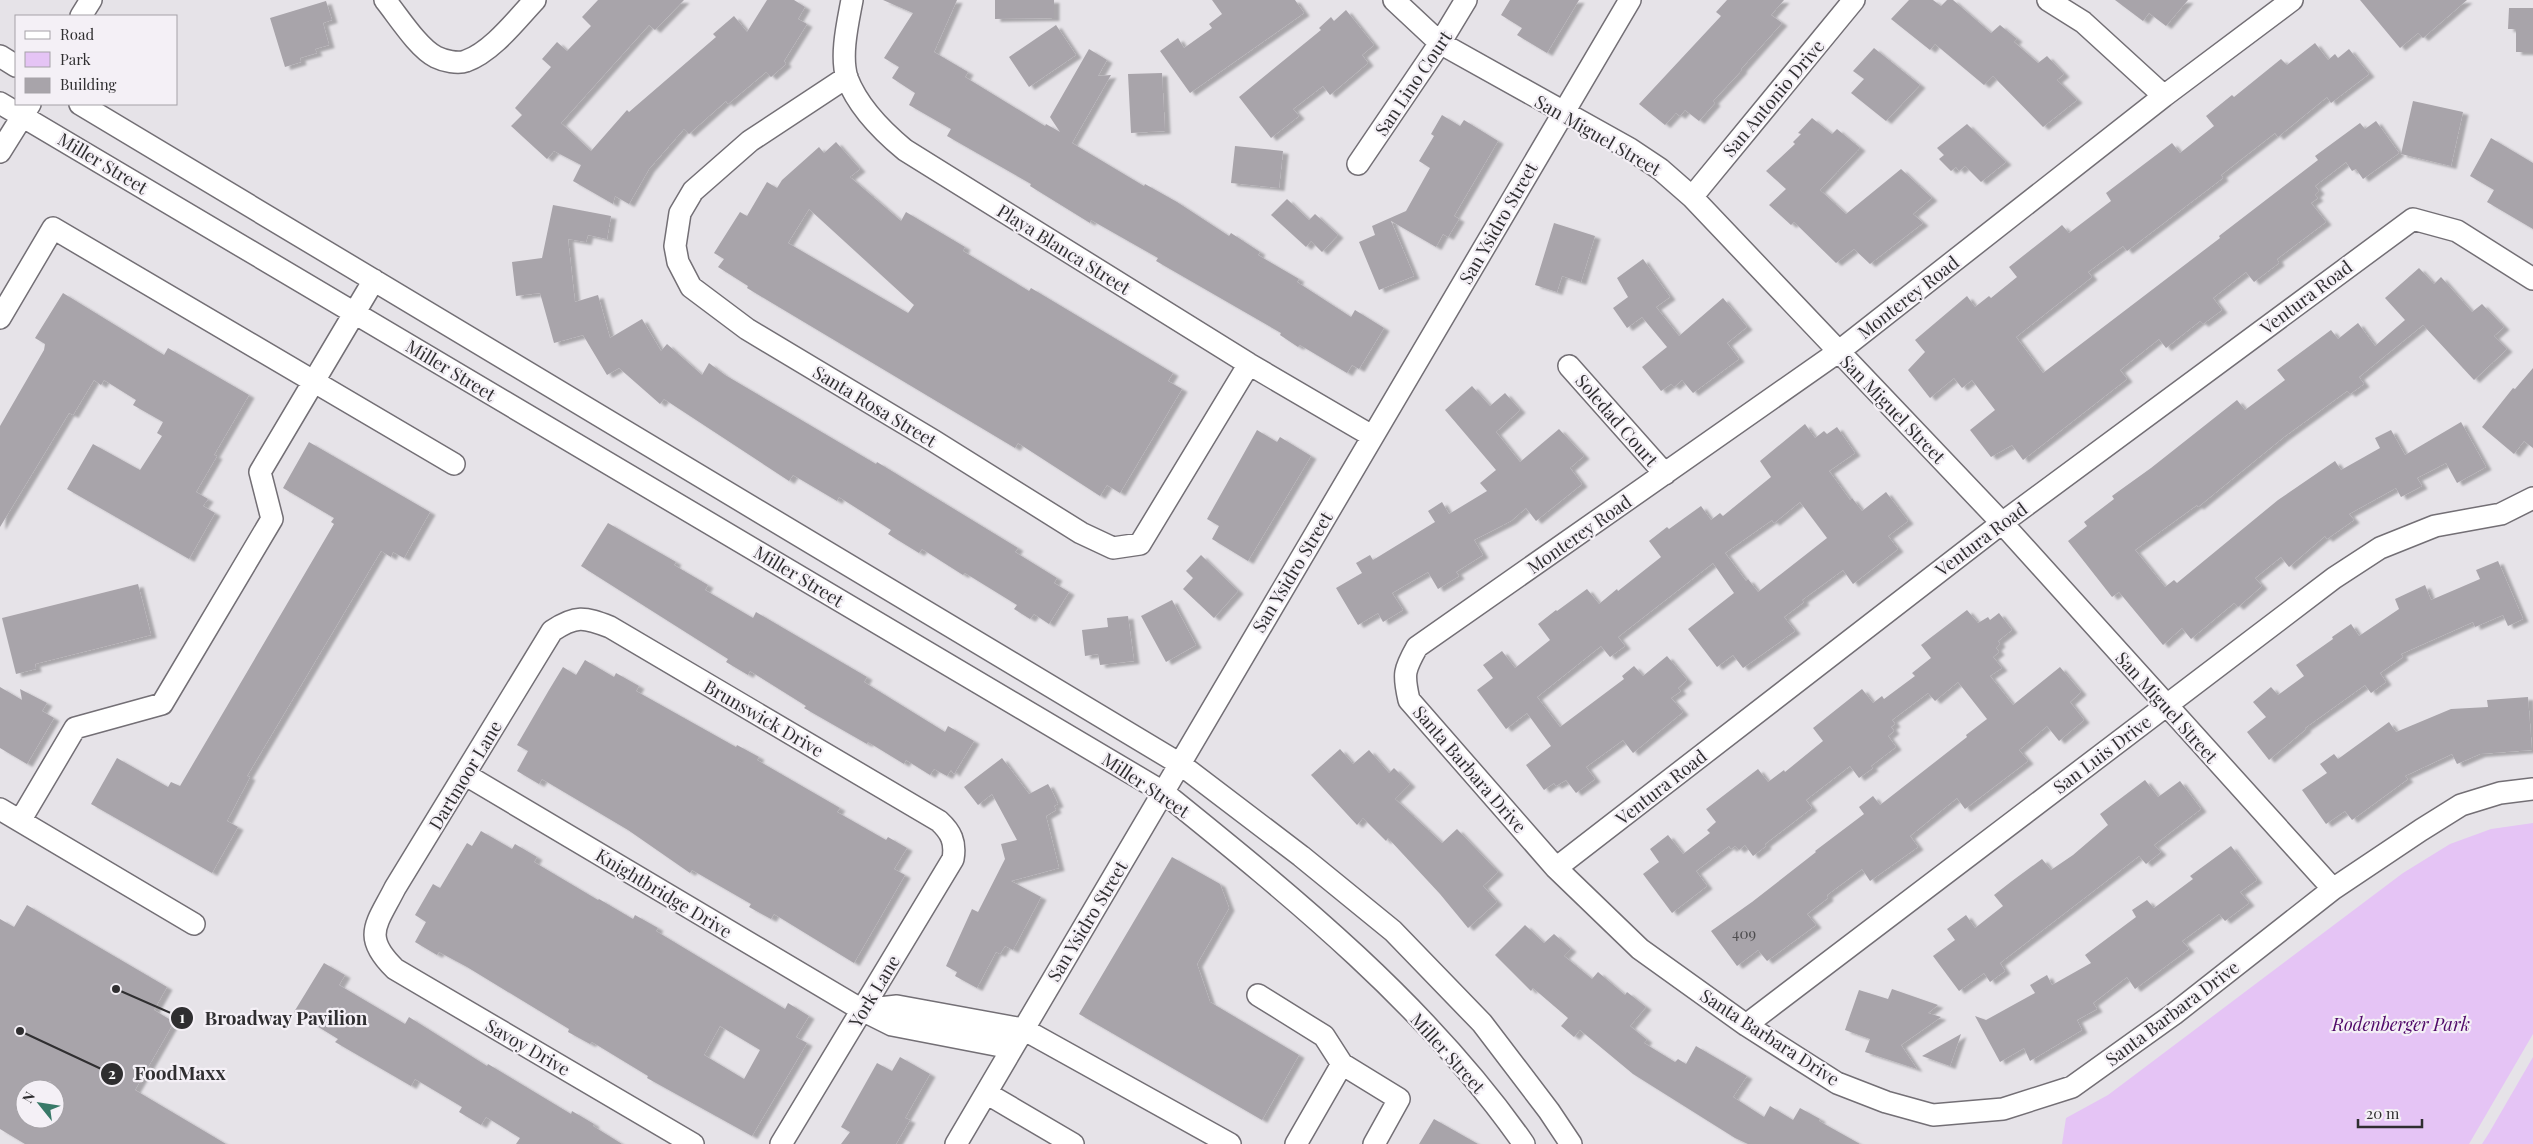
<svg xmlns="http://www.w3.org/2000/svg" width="2533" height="1144" font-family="'Playfair Display',serif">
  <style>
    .green { fill: #e5c4f5 }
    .building { fill: #a8a4aa; fill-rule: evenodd; filter: url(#shadow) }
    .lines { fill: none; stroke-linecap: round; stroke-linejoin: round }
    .minor-casing { stroke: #736f75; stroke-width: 24 }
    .minor { stroke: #fff; stroke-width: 21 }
    .labels { text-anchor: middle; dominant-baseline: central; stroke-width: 4.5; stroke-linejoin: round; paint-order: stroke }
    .number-label { font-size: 15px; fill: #4d4c4e }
    .street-label { font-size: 18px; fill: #2f2e30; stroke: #f4f0f6 }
    .park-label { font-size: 18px; font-style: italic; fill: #4f0868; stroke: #f4f0f6 }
    .leader { fill: none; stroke: #2f2e30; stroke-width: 2 }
    .callout-dot { fill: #2f2e30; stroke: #f4f0f6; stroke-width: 2 }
    .mark-label { font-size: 15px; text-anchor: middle; font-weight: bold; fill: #fff }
    .callout-label { font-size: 19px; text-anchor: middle; font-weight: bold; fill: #2f2e30; stroke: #f4f0f6; stroke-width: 4.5; stroke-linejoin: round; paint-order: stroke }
  </style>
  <defs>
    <filter id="shadow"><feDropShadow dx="5.5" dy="3" stdDeviation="1" flood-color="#0004"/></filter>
  </defs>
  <rect width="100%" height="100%" fill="#e6e3e8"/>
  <path class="green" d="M2533,823V1034L2469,1144H2062L2066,1118L2108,1095L2403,873L2450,844L2491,829Z
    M2533,1057V1144H2482L2489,1133Z"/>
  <path class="building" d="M598,0H684L655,30L649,25L561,123L591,151L627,110L629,112L716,37L713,34L734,16L747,32L767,0H794L805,7L798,19L807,24L784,61L786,64L771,77L766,72L728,104L726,101L689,134L684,129L649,169L629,204L615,196L613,204L573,181L581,165L554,151L547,159L511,126L522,115L515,108L551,67L542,59L557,42L567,51L591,26L582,17Z
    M883,0H957L934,52L968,72L965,77L1045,126L1046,124L1060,132L1050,117L1089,49L1107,60L1098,76L1111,75L1072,143L1144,186L1145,184L1177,202L1229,236L1231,233L1260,252L1258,255L1299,279L1297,282L1351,317L1355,310L1384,328L1359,369L1352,365L1347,373L1300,345L1298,347L1280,335L1281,333L1156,261L1158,258L1091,220L1090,223L1030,186L1031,184L947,136L951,129L909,105L915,93L892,78L899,67L884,58L913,13Z
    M995,0H1054V18L995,19Z
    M1212,0H1295L1304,13L1190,93L1160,51L1178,38L1184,48L1212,28L1209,24L1222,14Z
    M1510,0H1579L1547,53L1517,35L1522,28L1501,15Z
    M1727,0H1784L1771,15L1782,23L1741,69L1742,70L1713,101L1715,103L1699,121L1685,110L1680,116L1676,113L1665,125L1639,104L1721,16L1716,12Z
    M1909,0H1933L1941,6L1947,0H1953L1991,33L2000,25L2017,39L2014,42L2038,63L2047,56L2064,74L2057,80L2077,100L2043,127L1993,76L1984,85L1935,44L1930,50L1891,19Z
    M2115,0H2188L2166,26L2149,13L2143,21Z
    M2360,0H2467L2423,38L2418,33L2400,48Z
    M326,1L332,20L323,23L329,45L315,49L317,53L300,58L301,62L285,67L270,18Z
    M2509,8H2533V52H2516V29H2508Z
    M1346,10L1374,45L1362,55L1368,63L1330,95L1323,86L1293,109L1299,116L1271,138L1239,97L1321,30L1319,28L1331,17L1334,21Z
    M1056,25L1076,55L1029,87L1009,57Z
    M2315,43L2328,60L2335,54L2338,58L2349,49L2369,74L2331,103L2327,97L2278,137L2275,133L2221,175L2223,178L2127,251L2123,246L2088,272L2092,277L2016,337L2043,373L2220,238L2219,236L2318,160L2315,156L2360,123L2365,129L2376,121L2399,153L2363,179L2356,169L2352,171L2346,162L2315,186L2319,191L2315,195L2318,198L2311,203L2326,222L2277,259L2279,263L2254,282L2246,272L2213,298L2222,310L2203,324L2200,321L2166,348L2159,339L2120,370L2127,379L2023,460L2012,445L1991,457L1970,430L1995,410L1972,380L1962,388L1954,378L1930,398L1908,370L1925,352L1915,340L1967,296L1975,307L1989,296L1991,298L2017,277L2009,267L2056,230L2062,225L2069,233L2111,201L2106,193L2172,143L2180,153L2214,126L2206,116L2232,95L2234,97L2281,59L2287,65Z
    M1874,48L1920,85L1886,121L1851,93L1864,79L1853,71Z
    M1162,73L1165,131L1131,133L1128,74Z
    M2413,101L2463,112L2451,166L2401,154Z
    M1442,115L1460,126L1464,120L1498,141L1454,216L1459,219L1448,237L1443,234L1436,247L1391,221L1414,276L1379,290L1359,242L1375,235L1372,226L1406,211L1430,168L1419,161L1434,136L1431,134Z
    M1812,118L1832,134L1837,129L1860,148L1820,190L1846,214L1901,169L1932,198L1913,214L1923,223L1870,264L1854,249L1836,263L1794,222L1791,225L1769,205L1786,189L1766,171L1795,144L1793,142L1801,134L1798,133Z
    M1967,124L2006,162L1981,182L1965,166L1959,171L1956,167L1951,171L1939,159L1944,155L1937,148Z
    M2491,138L2533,163V229L2487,202L2494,190L2470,176Z
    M836,142L860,169L850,177L901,221L906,212L965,247L963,251L1029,291L1031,288L1173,373L1168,381L1182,389L1120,493L1107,485L1100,496L1018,443L1015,448L747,288L748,286L718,267L724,259L714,253L740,212L747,216L767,182L777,188L782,180L819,147L824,153ZM809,209L914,305L908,313L788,243Z
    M1235,146L1283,151L1279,188L1231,183Z
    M1287,199L1309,220L1315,214L1338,235L1322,252L1311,241L1306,247L1271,215Z
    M553,205L611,216L607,239L588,235L586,242L568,239L575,302L598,295L610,338L642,319L661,351L667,344L702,375L709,363L725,375L876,464L877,462L1018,548L1015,552L1057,578L1054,583L1069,592L1049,624L1034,614L1030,619L1014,609L1017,605L965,573L963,575L922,549L919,553L888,534L891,530L839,497L837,501L793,475L789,481L664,399L660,404L619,368L607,375L583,335L554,343L540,293L516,296L512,262L542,258Z
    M1554,223L1595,236L1581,282L1562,276L1557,292L1535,285Z
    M1643,259L1670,297L1656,307L1679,336L1723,298L1747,327L1727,343L1739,359L1693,393L1682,380L1674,387L1671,384L1661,391L1642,367L1667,347L1642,317L1627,328L1613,308L1628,297L1617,278Z
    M2419,268L2434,284L2441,277L2472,312L2482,304L2504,327L2494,336L2507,349L2474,380L2423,325L2359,377L2364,384L2350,394L2347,391L2284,437L2198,507L2197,505L2135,550L2165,587L2174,580L2177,583L2278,500L2335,461L2341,470L2380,448L2375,438L2391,430L2405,455L2461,422L2486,467L2457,483L2446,463L2417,478L2422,486L2401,497L2396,488L2349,514L2354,520L2327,539L2325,536L2289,567L2281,557L2255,578L2262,586L2238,607L2234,603L2191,639L2182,628L2163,645L2119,592L2112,597L2068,541L2087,526L2084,522L2114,499L2112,496L2151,468L2237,400L2245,410L2285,380L2277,370L2331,330L2338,339L2358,323L2375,346L2405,320L2385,298Z
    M63,293L164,355L168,348L249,395L214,455L217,456L196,492L208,499L203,506L215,513L189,559L67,489L93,444L140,470L162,436L157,433L163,422L133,405L136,400L104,380L101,385L94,380L73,415L69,413L0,527V426L44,350L45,344L35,338Z
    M2533,368V448L2524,441L2514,454L2482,427L2513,388L2515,389Z
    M1472,386L1490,406L1505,393L1520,410L1496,432L1520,462L1559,429L1584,456L1570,468L1582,484L1536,521L1526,508L1511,521L1474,540L1483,555L1456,572L1459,576L1438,589L1428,572L1392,593L1403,610L1383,622L1378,613L1358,625L1336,588L1362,573L1356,563L1370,555L1373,560L1435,522L1428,511L1442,502L1449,514L1487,491L1480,483L1496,470L1445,410Z
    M1805,424L1815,438L1824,431L1827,434L1837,427L1855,453L1829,471L1850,500L1852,498L1862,511L1886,492L1908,521L1888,536L1898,549L1853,584L1843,570L1802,600L1804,602L1784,617L1795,631L1743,668L1733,655L1717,667L1688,629L1734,593L1713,563L1618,637L1625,646L1610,657L1601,646L1537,697L1560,727L1624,679L1622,676L1634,666L1643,676L1667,656L1687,680L1678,688L1681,691L1671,698L1683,712L1633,753L1623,740L1586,767L1595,779L1576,793L1566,780L1556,786L1554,783L1544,790L1526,765L1551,746L1527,713L1506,729L1477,690L1493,678L1483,665L1502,651L1515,668L1550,640L1538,624L1556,610L1557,611L1587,589L1599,604L1617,589L1618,591L1661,557L1649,541L1667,527L1669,529L1701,506L1711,520L1720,513L1723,516L1771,477L1760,461ZM1800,502L1827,538L1758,592L1748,579L1746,581L1725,553L1772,520L1774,523Z
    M1257,430L1277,442L1280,437L1311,456L1248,561L1212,539L1219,526L1207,519Z
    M309,442L430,512L404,558L393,552L391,557L381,551L247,776L250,777L227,821L238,827L212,873L91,804L117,758L168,787L171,782L180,786L334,524L331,522L334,518L283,488Z
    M608,523L676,562L674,565L708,585L705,590L753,618L756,612L867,677L864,682L945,732L948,726L974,741L954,774L951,770L947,776L934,769L930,775L906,760L904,764L868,742L867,744L804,708L806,706L750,671L748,675L726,662L728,659L581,566Z
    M1201,555L1238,591L1214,618L1183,589L1193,578L1186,571Z
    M2498,561L2523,619L2508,626L2503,615L2475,627L2473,622L2401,654L2403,657L2380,673L2386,682L2371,693L2365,685L2305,728L2306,729L2269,760L2247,732L2266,717L2253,702L2271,687L2278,695L2304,676L2296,665L2333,639L2332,637L2351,624L2359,636L2399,609L2395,599L2425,585L2431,600L2480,579L2476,570Z
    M138,584L151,635L35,664L36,669L16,674L2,618Z
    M1172,600L1196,645L1166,662L1141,616Z
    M1967,610L1978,623L1988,617L1990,620L1999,613L2012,630L1998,641L2000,644L1996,648L1999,652L1993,657L2002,668L1990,676L2013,705L2060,667L2081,692L2070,702L2084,720L2059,741L2047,726L2019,750L2028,761L1965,809L1957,798L1910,836L1918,847L1870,881L1862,869L1827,895L1828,898L1807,914L1816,925L1797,939L1767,961L1758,950L1737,966L1711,931L1752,902L1816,852L1815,851L1864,814L1859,807L1873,796L1880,805L1967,737L1966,735L1987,719L1958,682L1935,701L1928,693L1892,720L1895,724L1891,727L1894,731L1888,736L1896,747L1871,766L1873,768L1859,778L1850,766L1806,800L1812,808L1765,844L1766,846L1753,856L1745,845L1739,850L1735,846L1731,849L1729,846L1696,871L1707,886L1672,913L1643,874L1659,862L1650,849L1668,835L1683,854L1710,833L1707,830L1716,822L1706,809L1758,769L1768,782L1784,770L1785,772L1823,741L1813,728L1862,689L1873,703L1882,696L1884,699L1915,676L1912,673L1931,658L1921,645Z
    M1128,616L1134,661L1100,665L1098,654L1085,656L1082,630L1108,627L1107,618Z
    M585,660L614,677L616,673L639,686L636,691L736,747L737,745L759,757L757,760L840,808L837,812L886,840L888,837L907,848L894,869L905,875L854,963L774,914L771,919L749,907L751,904L692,870L690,873L628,830L542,779L539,784L517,771L528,751L517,745L549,690L563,667L576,675Z
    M0,687L22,700L20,689L47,703L42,711L54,718L27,764L0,748Z
    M2528,697L2532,750L2480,754L2457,764L2452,754L2405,776L2408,779L2352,820L2345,811L2326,824L2302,790L2327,773L2320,764L2334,754L2338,759L2389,722L2396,732L2451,709L2488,707L2487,700Z
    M1340,749L1353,764L1369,750L1389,773L1394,768L1410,784L1395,799L1442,843L1457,829L1498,872L1483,886L1497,902L1468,928L1440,894L1388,838L1386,841L1363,818L1357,825L1311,775Z
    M1002,758L1029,794L1048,784L1052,791L1058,804L1054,806L1056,810L1046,816L1059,868L1011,881L1041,897L1013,950L1005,946L1000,954L996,952L977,988L955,976L957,972L946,966L972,909L978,912L1005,859L1001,844L1017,840L992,794L978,805L964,787Z
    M2145,780L2158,797L2180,781L2201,809L2154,845L2161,852L2146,864L2139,856L2000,963L2005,971L1990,982L1984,973L1959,991L1933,956L1955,940L1947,929L1966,915L1975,928L2003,906L1994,895L2012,881L2042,859L2051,870L2073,855L2108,825L2100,814Z
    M481,831L512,849L515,844L537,857L534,862L598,900L599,899L633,919L635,915L658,928L656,931L785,1009L788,1003L809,1016L796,1037L807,1043L752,1136L647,1078L648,1076L592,1042L590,1044L568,1032L569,1029L467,967L439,952L437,955L415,942L426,922L415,915L433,884L440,888L467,843L472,846ZM720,1026L760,1050L744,1079L704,1055Z
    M2231,846L2257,880L2240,892L2249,903L2225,921L2219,914L2182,941L2189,949L2135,989L2127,977L2093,1003L2097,1009L2077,1020L2082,1030L2030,1061L2024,1048L2000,1062L1975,1016L1986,1020L2035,993L2030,985L2047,975L2052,985L2091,963L2085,955L2136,917L2132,910L2147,900L2154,908L2193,879L2190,876Z
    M1172,857L1220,884L1229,908L1197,964L1210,1002L1299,1055L1262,1120L1079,1014Z
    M27,905L167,987L154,1010L174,1022L135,1090L226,1144H25L0,1129V919L14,927ZM25,1089H55V1119H25Z
    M1525,925L1544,943L1554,934L1571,949L1564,956L1592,979L1598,972L1625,995L1627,992L1646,1007L1630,1026L1647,1040L1644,1043L1675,1062L1678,1059L1686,1064L1696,1046L1747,1076L1733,1097L1764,1117L1770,1106L1793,1120L1800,1108L1820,1119L1819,1121L1860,1144H1748L1735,1138L1633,1074L1580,1030L1574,1037L1561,1026L1568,1018L1533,988L1531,991L1495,955Z
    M324,963L345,975L339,985L405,1024L409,1017L487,1066L488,1064L571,1114L572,1111L594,1124L593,1126L622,1144H516L520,1138L486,1117L481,1125L459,1112L462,1107L415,1079L411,1086L335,1042L338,1039L294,1012Z
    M1892,989L1938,1005L1928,1013L1941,1017L1901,1045L1917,1069L1865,1052L1870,1039L1845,1030L1859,990L1888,999Z
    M1961,1034L1950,1066L1922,1056Z
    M900,1057L930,1074L905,1118L910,1120L896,1144H841L850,1132L841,1127L877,1063L892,1071Z
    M1434,1119L1478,1144H1419Z"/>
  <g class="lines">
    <g class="minor-casing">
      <path id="minor" d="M385,0C398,16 418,48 436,57C444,61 458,64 466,61C492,52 517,19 535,0
        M852,0C848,22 840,55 847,78C858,107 882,131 905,150L1249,364L1372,436
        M1394,0L1440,43L1630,149L1660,169L1692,197L2002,523L2333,889
        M2048,0L2083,22L2164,96
        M2292,0L2164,96L1838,352L1417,647C1404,670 1403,674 1409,700L1556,868L1640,949L1746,1025L1837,1083L1886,1102L1933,1115L2003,1109L2072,1087L2174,1014L2333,889L2421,830L2461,805L2500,793L2533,789
        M81,16L91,0
        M0,56L16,66
        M847,77L750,141L693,191L680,213L675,246L678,262L691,287L747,329L934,441L1081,533L1113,548L1140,544L1249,364
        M0,103L1163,792C1293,897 1427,1005 1524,1144
        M80,104L1180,764L1301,856L1393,931L1482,1023L1549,1111L1571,1144
        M0,152L30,104
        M1358,164L1440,43L1466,0
        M1692,197L1854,0
        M0,318L53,228L454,464
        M1569,366L1665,474
        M466,775L862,1010L892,1025L1011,1048
        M0,809L194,924
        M20,821L75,728L162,704L272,519L260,472L374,280
        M1556,868L2002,523L2413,219L2457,231L2533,279
        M1258,995L1324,1036L1342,1064L1399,1099L1374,1144
        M862,1010L897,1006L1023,1029L1230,1144
        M1746,1025L2334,578L2380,548L2435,526L2501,514L2533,498
        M986,1093L1073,1144
        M693,1144L395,969C361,936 377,924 395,888L552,631C576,615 584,617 610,627L939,821C951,832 956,842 953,859L781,1144
        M956,1144L1630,0
        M1296,1144L1342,1064"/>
    </g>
    <use href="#minor" class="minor"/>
  </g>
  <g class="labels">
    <g class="number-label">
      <text x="1744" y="933">409</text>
    </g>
    <g class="street-label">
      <text transform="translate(1413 83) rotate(-56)">San Lino Court</text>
      <text transform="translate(1773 98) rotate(-50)">San Antonio Drive</text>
      <text transform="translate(1598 135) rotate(30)">San Miguel Street</text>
      <text transform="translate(103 163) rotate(31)">Miller Street</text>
      <text transform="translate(1498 223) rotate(-60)">San Ysidro Street</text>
      <text transform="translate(1064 249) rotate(32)">Playa Blanca Street</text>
      <text transform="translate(1908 297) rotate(-38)">Monterey Road</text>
      <text transform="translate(2306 297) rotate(-37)">Ventura Road</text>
      <text transform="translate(451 370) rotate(31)">Miller Street</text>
      <text transform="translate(875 406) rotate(31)">Santa Rosa Street</text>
      <text transform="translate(1893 409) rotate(46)">San Miguel Street</text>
      <text transform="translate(1617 420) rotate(49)">Soledad Court</text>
      <text transform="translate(1579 534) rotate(-35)">Monterey Road</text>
      <text transform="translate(1981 539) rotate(-37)">Ventura Road</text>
      <text transform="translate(1292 572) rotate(-59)">San Ysidro Street</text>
      <text transform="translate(799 576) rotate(31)">Miller Street</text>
      <text transform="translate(2167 707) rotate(48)">San Miguel Street</text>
      <text transform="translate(764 718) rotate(30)">Brunswick Drive</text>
      <text transform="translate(2102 754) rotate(-37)">San Luis Drive</text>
      <text transform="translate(1470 769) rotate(49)">Santa Barbara Drive</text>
      <text transform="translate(465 775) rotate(-59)">Dartmoor Lane</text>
      <text transform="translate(1146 785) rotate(34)">Miller Street</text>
      <text transform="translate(1661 787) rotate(-38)">Ventura Road</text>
      <text transform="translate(664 893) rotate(31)">Knightbridge Drive</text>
      <text transform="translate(1087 921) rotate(-59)">San Ysidro Street</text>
      <text transform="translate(874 991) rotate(-59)">York Lane</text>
      <text transform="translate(2172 1013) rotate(-37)">Santa Barbara Drive</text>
      <text transform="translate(1770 1037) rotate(33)">Santa Barbara Drive</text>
      <text transform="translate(528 1047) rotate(30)">Savoy Drive</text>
      <text transform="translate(1448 1053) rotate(48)">Miller Street</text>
    </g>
    <g class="park-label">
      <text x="2401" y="1024">Rodenberger Park</text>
    </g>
  </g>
  <path class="leader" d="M116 989L182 1018M20 1031L112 1074"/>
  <g class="callout-dot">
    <circle cx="116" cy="989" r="5"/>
    <circle cx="20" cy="1031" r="5"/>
    <circle cx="182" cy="1018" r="12"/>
    <circle cx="112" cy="1074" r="12"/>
  </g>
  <g class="mark-label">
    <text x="182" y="1023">1</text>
    <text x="112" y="1079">2</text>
  </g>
  <g class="callout-label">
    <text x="286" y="1025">Broadway Pavilion</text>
    <text x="180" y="1080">FoodMaxx</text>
  </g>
  <rect x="15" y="15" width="162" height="90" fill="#f4f0f6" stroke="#a5a2a7"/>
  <rect x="25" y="31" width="25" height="8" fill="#ffffff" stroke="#a5a2a7"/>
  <text x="60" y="40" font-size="15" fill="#2f2e30">Road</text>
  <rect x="25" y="52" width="25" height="15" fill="#e5c4f5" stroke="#a5a2a7"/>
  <text x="60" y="65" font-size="15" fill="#2f2e30">Park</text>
  <rect x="25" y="78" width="25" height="15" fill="#a8a4aa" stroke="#a5a2a7"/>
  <text x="60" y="90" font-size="15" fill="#2f2e30">Building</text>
  <g transform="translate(40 1104) rotate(300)"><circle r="24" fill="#f4f0f6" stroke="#a5a2a7"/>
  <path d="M0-4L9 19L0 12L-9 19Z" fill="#387968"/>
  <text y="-8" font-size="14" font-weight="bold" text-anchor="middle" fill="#2f2e30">N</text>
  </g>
  <path d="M2358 1119v8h64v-8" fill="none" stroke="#2f2e30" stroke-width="2.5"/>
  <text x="2366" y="1119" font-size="15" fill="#2f2e30" stroke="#f4f0f6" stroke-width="4" paint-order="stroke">20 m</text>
</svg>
